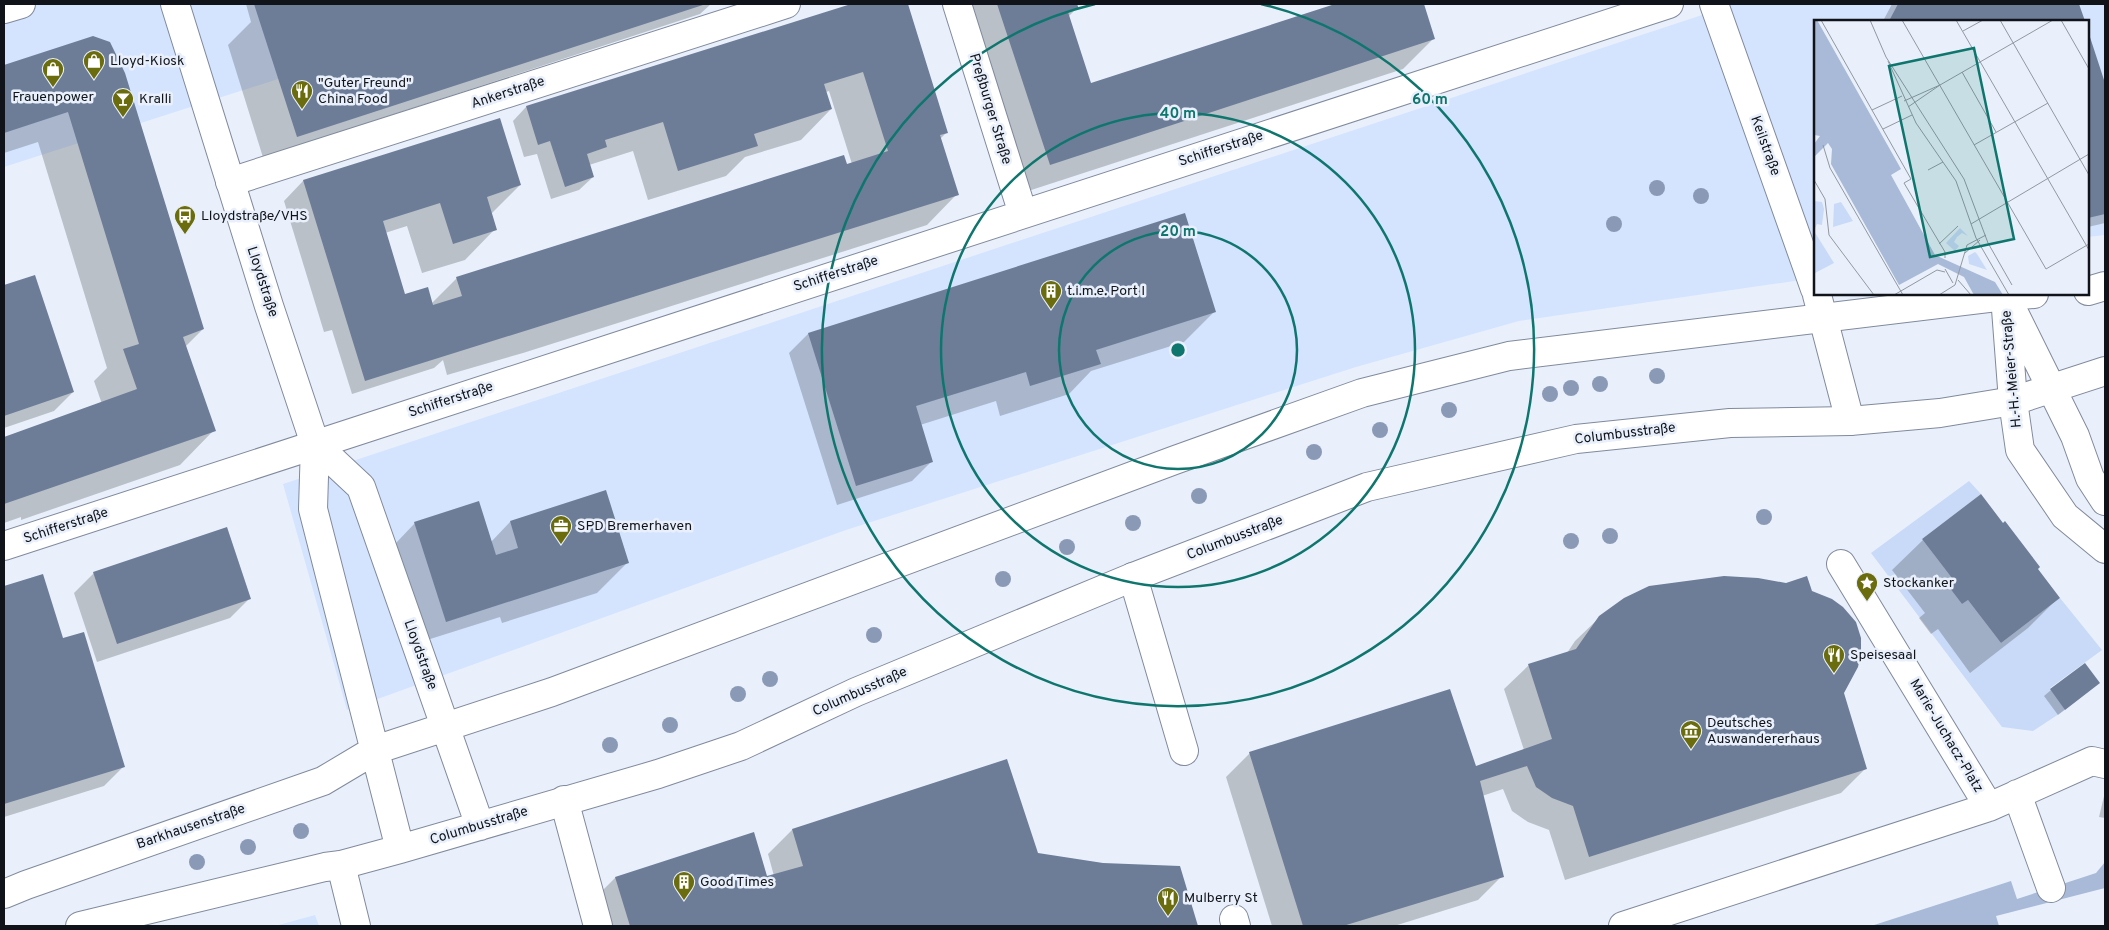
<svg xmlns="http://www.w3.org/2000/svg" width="2109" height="930" font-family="Overpass,sans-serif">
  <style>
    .built { fill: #d4e4fe }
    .green { fill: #c8daf7 }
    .water { fill: #a8bad7 }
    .pier { fill: #e9f0fb }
    .shadow { fill: #0003 }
    .building { fill: #6d7d98 }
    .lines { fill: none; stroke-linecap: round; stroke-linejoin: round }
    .minor-casing { stroke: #808a9c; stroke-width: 30 }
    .major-casing { stroke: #808a9c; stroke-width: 30 }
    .minor { stroke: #fff; stroke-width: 28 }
    .major { stroke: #fff; stroke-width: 28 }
    .tree { fill: #8a9ab6 }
    .ring { fill: none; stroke: #0f766e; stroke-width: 2.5 }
    .labels { text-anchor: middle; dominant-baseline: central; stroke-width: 5; stroke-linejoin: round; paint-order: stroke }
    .poi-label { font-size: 14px; fill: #10141a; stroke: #e9f0fb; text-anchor: start }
    .street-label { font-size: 14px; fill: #10141a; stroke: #e9f0fb }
    .inset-road { fill: none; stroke: #9298a1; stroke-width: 1 }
    .view { fill: #0f766e; fill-opacity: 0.15; stroke: #0f766e; stroke-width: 2.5 }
    .inset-edge { fill: none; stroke: #10141a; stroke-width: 2.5 }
    .centre { fill: #0f766e; stroke: #e9f0fb; stroke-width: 2.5 }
    .ring-label { font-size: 15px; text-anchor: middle; font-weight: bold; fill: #0f766e; stroke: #e9f0fb; stroke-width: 5; stroke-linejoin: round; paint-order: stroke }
  </style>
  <rect width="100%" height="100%" fill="#e9f0fb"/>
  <path class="built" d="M4,4H511L4,167Z
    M1702,4H2105V235L2088,237V21H1815V278L1519,321L1356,367L846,530L347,710L283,484L1705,14Z
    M315,915L319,926H275Z"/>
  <path class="green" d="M1969,481L1981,494L1922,539L1955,582L1949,587L1962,604L1968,600L2001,643L2060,598L2102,650L2050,688L2065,710L2033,731L2002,727L1871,553Z"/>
  <path class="water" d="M2105,862V926H1871L2011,881L2017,899L2096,873Z"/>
  <path class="pier" d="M2105,888V926H1999L1996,916Z"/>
  <path class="shadow" d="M246,4H711L700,14L349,129L332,145L266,167L228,45L251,22Z
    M856,4H907L947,132L940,139L957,194L927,225L523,353L447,375L443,360L434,368L352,394L332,330L324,332L284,201L303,181L499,119L520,185L491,214L495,229L465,260L422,273L407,226L385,233L404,295L432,303L457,278L852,164L829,91L826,92L831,109L801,140L745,157L726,176L648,200L633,151L589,165L593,177L579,190L551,199L537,154L524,157L513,121L526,107Z
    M957,4H1076L1077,8L1068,17L1090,85L1338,4H1422L1434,38L1403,69L1019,194Z
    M1892,4H2078L2084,21H1883Z
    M2088,33L2105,87V223L2088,227Z
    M93,37L203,329L185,347L214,430L180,465L21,520V517L4,523V438L102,404L94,381L107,368L38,142L4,153V66Z
    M34,276L73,392L54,411L4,428V287Z
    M1215,311L1184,342L1091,371L1069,394L1000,416L996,401L920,425L932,461L912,481L837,505L789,353L808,334Z
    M1981,496L2058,598L2028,628L1970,673L1938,629L1931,634L1919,618L1925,613L1892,570L1923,540Z
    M510,522L628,562L597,593L502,623L500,617L427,640L396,543L415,523L491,542Z
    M94,573L250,598L230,618L97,662L74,593Z
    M42,575L62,640L124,766L104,786L4,817V587Z
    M1600,617L1842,693L1866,768L1841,793L1565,880L1549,830L1528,822L1512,811L1503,789L1482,796L1502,876L1478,900L1394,926H1272L1226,777L1250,753L1475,768L1524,750L1504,689L1529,665L1567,653L1575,641Z
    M2098,683L2058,715L2044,696L2051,690Z
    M1006,761L1037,854L1102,864L1179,867L1197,926H590L585,908L615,878L753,833L766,878L774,876L768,854L792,830Z
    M2105,792V818L2099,817Z"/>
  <path class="building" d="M254,4H706L297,137Z
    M851,4H908L948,133L940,135L959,195L365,381L303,180L500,118L521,185L487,197L497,230L453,244L440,203L383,221L405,294L428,287L433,305L462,296L456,277L844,155L847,164L888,151L863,72L824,84L832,109L754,134L758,146L678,171L663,122L605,140L607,147L587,154L594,177L565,187L550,141L538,145L526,106Z
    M997,4H1077L1079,9L1068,12L1091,83L1335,4H1424L1435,39L1050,165Z
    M1898,4H2079L2085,21H1889Z
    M2088,31L2105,83V214L2088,218Z
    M93,36L110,42L125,73L204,329L183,337L216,431L4,504V437L137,389L123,349L139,344L68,112L4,133V65Z
    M1185,213L1216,312L1096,350L1101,364L1030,386L1026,372L916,406L933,462L856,486L808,333Z
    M35,275L74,392L4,416V285Z
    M606,490L629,563L446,622L414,522L479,501L496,555L518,548L510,521Z
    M1981,494L2003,523L2005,521L2040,567L2038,569L2060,598L2001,643L1968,600L1962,604L1949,587L1955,582L1922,539Z
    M227,527L251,599L117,644L93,572Z
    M43,574L63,638L84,632L125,767L4,804V586Z
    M1724,576L1758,578L1786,583L1807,576L1812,591L1832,599L1843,607L1856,622L1861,638V653L1858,667L1844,693L1867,769L1589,857L1573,806L1552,798L1536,787L1527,766L1480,781L1504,877L1343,926H1303L1249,752L1450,689L1476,766L1552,739L1528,664L1576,649L1599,616L1624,598L1649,586Z
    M2085,663L2100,683L2065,710L2050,689Z
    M1007,759L1038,853L1103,863L1180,866L1198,926H630L615,877L754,832L767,876L803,866L792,829Z"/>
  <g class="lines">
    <g class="minor-casing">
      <path id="minor" d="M957,4L1023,214
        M1714,4L1815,289
        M4,9L21,4
        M230,182L786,4
        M1817,295L1850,421
        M2005,296L2013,401L2020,450L2065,516L2105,549
        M2011,307L2075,436L2090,478L2105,501
        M4,546L1669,4
        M1841,564L1989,807
        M1133,577L1184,751
        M2017,794L2051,888
        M564,800L598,926
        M341,865L356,926
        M1234,919L1236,926
        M1623,926L1989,807L2092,761L2105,764"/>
    </g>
    <g class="major-casing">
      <path id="major" d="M175,4L269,306L315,444L313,509L400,849
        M2088,291L2105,286
        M315,444L361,487L480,826
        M4,894L26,885L323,781L375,750L552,692L1175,460L1362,393L1509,356L2005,296L2034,294
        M80,926L325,867L341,865L400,849L658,774L741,746L856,692L1133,577L1367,487L1576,439L1730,423L1850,421L1940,413L2013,401L2105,371"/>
    </g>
    <use href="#minor" class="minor"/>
    <use href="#major" class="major"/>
  </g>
  <g class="tree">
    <circle cx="1657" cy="188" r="8"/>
    <circle cx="1701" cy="196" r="8"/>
    <circle cx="1614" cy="224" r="8"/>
    <circle cx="1657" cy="376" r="8"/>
    <circle cx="1600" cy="384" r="8"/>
    <circle cx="1571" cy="388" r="8"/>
    <circle cx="1550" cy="394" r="8"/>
    <circle cx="1449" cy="410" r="8"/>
    <circle cx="1380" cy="430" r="8"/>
    <circle cx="1314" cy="452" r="8"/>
    <circle cx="1199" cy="496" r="8"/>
    <circle cx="1764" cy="517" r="8"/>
    <circle cx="1133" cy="523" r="8"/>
    <circle cx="1610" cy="536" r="8"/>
    <circle cx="1571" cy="541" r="8"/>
    <circle cx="1067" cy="547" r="8"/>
    <circle cx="1003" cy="579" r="8"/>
    <circle cx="874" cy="635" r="8"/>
    <circle cx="770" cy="679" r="8"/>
    <circle cx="738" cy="694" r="8"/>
    <circle cx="670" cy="725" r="8"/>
    <circle cx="610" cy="745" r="8"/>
    <circle cx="301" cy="831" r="8"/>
    <circle cx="248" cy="847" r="8"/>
    <circle cx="197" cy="862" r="8"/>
  </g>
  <g class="ring">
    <circle cx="1178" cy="350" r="119"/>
    <circle cx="1178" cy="350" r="237"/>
    <path d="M1261 4A356 356 0 1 1 1095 4"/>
  </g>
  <defs>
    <g id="shop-pin" transform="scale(1.125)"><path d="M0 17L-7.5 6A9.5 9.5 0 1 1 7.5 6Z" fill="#6a6c0d" stroke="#e9f0fb"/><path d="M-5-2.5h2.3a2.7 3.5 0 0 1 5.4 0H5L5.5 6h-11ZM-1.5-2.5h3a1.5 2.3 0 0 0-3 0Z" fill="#fff"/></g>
    <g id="restaurant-pin" transform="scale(1.125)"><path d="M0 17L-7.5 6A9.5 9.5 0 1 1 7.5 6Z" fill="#6a6c0d" stroke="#e9f0fb"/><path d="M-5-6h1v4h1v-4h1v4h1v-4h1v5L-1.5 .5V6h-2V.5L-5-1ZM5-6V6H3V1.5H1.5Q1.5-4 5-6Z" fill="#fff"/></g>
    <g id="bar-pin" transform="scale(1.125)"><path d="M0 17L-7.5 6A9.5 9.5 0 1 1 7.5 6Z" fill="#6a6c0d" stroke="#e9f0fb"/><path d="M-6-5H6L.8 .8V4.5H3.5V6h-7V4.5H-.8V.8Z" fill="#fff"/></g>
    <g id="bus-pin" transform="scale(1.125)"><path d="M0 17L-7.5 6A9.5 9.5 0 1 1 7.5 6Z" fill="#6a6c0d" stroke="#e9f0fb"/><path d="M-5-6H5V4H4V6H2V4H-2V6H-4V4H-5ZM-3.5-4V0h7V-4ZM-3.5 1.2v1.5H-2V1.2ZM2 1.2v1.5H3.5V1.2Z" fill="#fff"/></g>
    <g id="building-pin" transform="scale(1.125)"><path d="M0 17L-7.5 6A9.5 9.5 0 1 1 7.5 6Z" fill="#6a6c0d" stroke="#e9f0fb"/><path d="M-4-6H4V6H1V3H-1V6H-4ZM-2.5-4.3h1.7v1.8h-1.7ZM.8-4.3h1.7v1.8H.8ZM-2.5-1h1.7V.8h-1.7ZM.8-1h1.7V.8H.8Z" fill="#fff"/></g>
    <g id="office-pin" transform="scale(1.125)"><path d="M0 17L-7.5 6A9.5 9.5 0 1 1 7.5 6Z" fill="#6a6c0d" stroke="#e9f0fb"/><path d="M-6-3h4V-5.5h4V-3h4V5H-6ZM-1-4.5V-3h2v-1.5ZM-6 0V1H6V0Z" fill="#fff"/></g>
    <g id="sight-pin" transform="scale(1.125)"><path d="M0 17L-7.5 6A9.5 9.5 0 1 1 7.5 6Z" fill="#6a6c0d" stroke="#e9f0fb"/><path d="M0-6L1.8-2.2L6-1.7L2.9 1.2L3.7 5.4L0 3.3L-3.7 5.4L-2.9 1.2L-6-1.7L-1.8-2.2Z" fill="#fff"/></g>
    <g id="museum-pin" transform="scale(1.125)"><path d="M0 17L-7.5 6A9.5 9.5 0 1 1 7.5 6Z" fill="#6a6c0d" stroke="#e9f0fb"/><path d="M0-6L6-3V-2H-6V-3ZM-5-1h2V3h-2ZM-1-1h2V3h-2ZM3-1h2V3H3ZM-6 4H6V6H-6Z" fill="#fff"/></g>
  </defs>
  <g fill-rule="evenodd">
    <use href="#shop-pin" x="94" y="61"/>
    <use href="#shop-pin" x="53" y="69"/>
    <use href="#restaurant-pin" x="302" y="91"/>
    <use href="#bar-pin" x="123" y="99"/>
    <use href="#bus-pin" x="185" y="216"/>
    <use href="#building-pin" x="1051" y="291"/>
    <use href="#office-pin" x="561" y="526"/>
    <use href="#sight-pin" x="1867" y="583"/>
    <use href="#restaurant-pin" x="1834" y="655"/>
    <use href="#museum-pin" x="1691" y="731"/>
    <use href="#building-pin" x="684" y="882"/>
    <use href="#restaurant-pin" x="1168" y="898"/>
  </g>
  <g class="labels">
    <g class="poi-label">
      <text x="110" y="61">Lloyd-Kiosk</text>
      <text x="318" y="83">"Guter Freund"<tspan x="318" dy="16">China Food</tspan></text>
      <text x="53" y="97" text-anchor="middle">Frauenpower</text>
      <text x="139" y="99">Kralli</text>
      <text x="201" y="216">Lloydstraße/VHS</text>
      <text x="1067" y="291">t.i.m.e. Port I</text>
      <text x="577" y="526">SPD Bremerhaven</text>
      <text x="1883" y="583">Stockanker</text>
      <text x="1850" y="655">Speisesaal</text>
      <text x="1707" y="723">Deutsches<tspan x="1707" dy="16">Auswandererhaus</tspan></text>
      <text x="700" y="882">Good Times</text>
      <text x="1184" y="898">Mulberry St</text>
    </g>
    <g class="street-label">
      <text transform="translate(508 93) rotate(-18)">Ankerstraße</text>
      <text transform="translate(990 109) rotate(73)">Preßburger Straße</text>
      <text transform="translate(1765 146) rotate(70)">Keilstraße</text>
      <text transform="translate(1221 149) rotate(-18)">Schifferstraße</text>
      <text transform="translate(836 274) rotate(-18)">Schifferstraße</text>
      <text transform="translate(262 282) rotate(72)">Lloydstraße</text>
      <text transform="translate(2012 369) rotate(-95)">H.-H.-Meier-Straße</text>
      <text transform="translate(451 400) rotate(-18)">Schifferstraße</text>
      <text transform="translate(1625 434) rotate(-7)">Columbusstraße</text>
      <text transform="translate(66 526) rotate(-18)">Schifferstraße</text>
      <text transform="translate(1235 538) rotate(-21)">Columbusstraße</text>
      <text transform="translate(420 655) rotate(70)">Lloydstraße</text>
      <text transform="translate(860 692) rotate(-24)">Columbusstraße</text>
      <text transform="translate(1946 736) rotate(59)">Marie-Juchacz-Platz</text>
      <text transform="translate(479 826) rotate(-17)">Columbusstraße</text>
      <text transform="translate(191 827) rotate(-19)">Barkhausenstraße</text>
    </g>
  </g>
  <g transform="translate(1814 20)">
    <rect width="275" height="275" fill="#e9f0fb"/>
    <path d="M0,181L8,182L10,189L8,205L3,204L0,211ZM27,182L39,201L19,207L20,184ZM146,208L154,216L148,213L143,217L140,222L145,226L141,231L132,223ZM0,211L20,243L1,253L0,252ZM161,232L163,234L173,250L155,244L154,236Z" fill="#c8daf7"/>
    <path d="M0,0H3L87,149L77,155L121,235L181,262L189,275H160L150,257L124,244L85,265L17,144L18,129L14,123L0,137V124L6,116L0,115Z" fill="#a8bad7"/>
    <path class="inset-road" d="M7,0L97,159L90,163L131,232V238M56,0L72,37L150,159L174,223L198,265M88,0L232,249L275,224M142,0L275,230M186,0L275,155M247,0L275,49M149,11L169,0M74,41L102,103L142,161L162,218L195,275M148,52L182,112M90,81L126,65L239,0M94,87L126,65M58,90L88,76M69,109L98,95M9,125L16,148L89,275M160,125L234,83M114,150L129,142M0,160L11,179L15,215L60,275M157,204L275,134M125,224L144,206M151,233L166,220M131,249L139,263M144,260L157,275M80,275L123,250L131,252M125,275L141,265L153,225L172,215"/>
    <path class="view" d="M160,28L200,219L116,237L75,46Z"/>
    <rect width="275" height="275" class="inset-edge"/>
  </g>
  <circle cx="1178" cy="350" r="8" class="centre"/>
  <g class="ring-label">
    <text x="1430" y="104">60 m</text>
    <text x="1178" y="118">40 m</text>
    <text x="1178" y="236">20 m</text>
  </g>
  <rect width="2109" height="930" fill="none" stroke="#10141a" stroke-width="10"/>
</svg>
